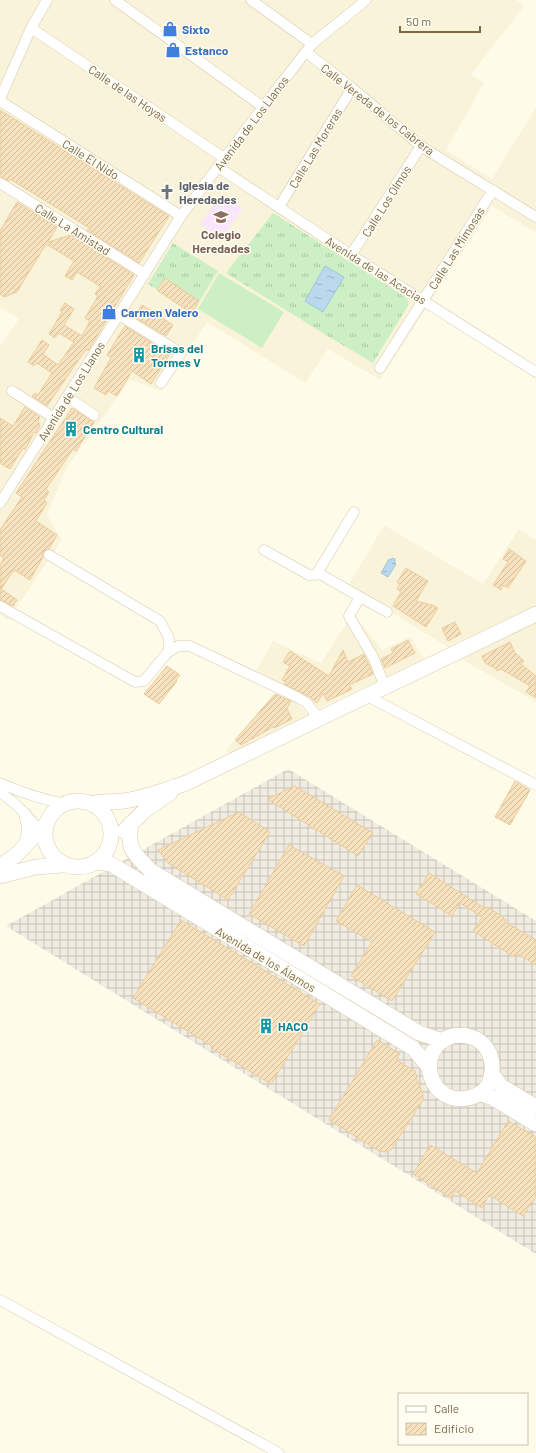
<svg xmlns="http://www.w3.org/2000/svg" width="536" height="1453" font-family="Barlow,sans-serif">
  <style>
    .residential { fill: #f9f3d9 }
    .industrial { fill: url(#industrial-grid) }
    .education { fill: #f9e5fc }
    .grass { fill: url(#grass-tufts) }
    .pitch { fill: #ccefc5 }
    .water { fill: url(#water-ripples); stroke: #9fc6df }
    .building { fill: url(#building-hatch); stroke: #eccd9c }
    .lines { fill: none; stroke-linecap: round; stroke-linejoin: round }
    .street-casing { stroke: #d5c9af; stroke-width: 11 }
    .secondary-casing { stroke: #d9caac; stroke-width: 16 }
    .street { stroke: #fff; stroke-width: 10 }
    .secondary { stroke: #fff; stroke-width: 15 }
    .labels { text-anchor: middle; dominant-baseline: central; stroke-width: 3; stroke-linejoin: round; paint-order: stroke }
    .shop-label { font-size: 12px; font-weight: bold; fill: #366cbe; stroke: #fffdf2; text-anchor: start }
    .street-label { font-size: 12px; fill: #7d6848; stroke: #fffdf2 }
    .worship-label { font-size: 12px; font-weight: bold; fill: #5b616d; stroke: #fffdf2; text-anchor: start }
    .education-label { font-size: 12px; font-weight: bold; fill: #785e54; stroke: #fffdf2 }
    .culture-label { font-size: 12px; font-weight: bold; fill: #0d838f; stroke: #fffdf2; text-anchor: start }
  </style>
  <defs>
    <pattern id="industrial-grid" width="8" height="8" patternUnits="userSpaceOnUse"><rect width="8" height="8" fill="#f0ece2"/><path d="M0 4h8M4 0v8" fill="none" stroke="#c8c3b9"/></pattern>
    <pattern id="grass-tufts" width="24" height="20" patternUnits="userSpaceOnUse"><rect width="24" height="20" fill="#ccefc5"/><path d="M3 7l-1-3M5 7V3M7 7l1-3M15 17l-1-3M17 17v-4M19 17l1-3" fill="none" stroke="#abc5a2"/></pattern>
    <pattern id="water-ripples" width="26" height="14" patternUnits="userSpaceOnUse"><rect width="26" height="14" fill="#bad9ec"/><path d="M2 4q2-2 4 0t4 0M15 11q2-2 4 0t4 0" fill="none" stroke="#9cb4c1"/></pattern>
    <pattern id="building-hatch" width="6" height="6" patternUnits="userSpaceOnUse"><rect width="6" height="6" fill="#f7e2bd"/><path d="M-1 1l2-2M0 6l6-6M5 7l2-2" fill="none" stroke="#cdbb9c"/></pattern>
  </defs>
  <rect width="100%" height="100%" fill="#fffbe9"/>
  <path class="residential" d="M0,0H517L524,6L471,75L484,83L446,150L492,179L536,107V233L492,206L380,380L328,349L305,383L207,322L162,391L130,380L66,469L47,515L62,540L8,620L0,615V346L19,319L0,307Z
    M384,525L483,584L519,529L536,540V606L448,647L348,586Z
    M353,613L382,650L411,637L424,659L320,708L254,674L273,641L321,663Z
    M536,623V702L460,658Z
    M273,695L295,702L310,715L230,755L227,749Z"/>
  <path class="industrial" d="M288,769L536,921V1254L6,926Z"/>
  <path class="education" d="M221,194L242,209L221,239L200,224Z"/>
  <path class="grass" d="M273,213L407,298L409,304L373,363L326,335L226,273Z
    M173,243L218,271L193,312L148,284Z"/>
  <path class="pitch" d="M219,273L284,312L262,348L198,309Z"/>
  <path class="water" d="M325,266L344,277L323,312L305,301Z
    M392,558L395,559V563L396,564L388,577L381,573L389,559L391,560Z"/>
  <path class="building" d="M0,110L169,216L139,263L87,230L91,229L10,179L9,181L0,177Z
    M17,202L57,227L48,242L71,235L134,275L88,351L86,349L47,406L32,396L35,393L38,395L52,373L37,363L34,366L28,362L42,340L49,345L43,354L58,365L74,342L59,333L55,338L49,334L62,312L60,310L65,303L74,309L64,325L82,336L90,321L85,318L98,296L95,294L100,286L77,272L72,280L65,276L74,261L46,244L17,292L4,297L0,294V231Z
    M165,278L199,301L191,313L157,290Z
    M142,305L173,325L166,336L134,317Z
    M125,326L170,354L151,384L132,371L117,396L108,391L106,395L94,388L111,358L107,355Z
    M25,407L40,417L38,420L40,426L36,433L34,432L25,450L23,448L10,469L0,463V418L13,426Z
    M72,408L94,422L76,451L73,449L46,489L49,492L44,500L47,503L36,521L57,535L49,549L43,552V557L30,580L14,570L1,589L17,600L13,606L0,600V565L4,558L0,555V530L22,497L16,493Z
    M509,549L526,561L508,588L503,585L501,590L493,585L508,562L503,559Z
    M406,568L428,581L416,601L432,605L438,608L426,627L393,606L401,592L397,589L400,584L397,582Z
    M455,622L461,634L448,641L442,628Z
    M408,640L415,653L385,668L381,659L393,653L391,649Z
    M510,642L515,653L524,661L521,664L536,676V698L526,692L530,686L501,669L497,671L496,669L485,663L482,656Z
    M343,650L348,662L364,654L373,674L349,685L352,689L327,701L323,693L317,703L310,697L284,684L286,682L282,680L290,666L283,662L290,651L329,676Z
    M167,666L180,675L176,680L177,681L159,704L144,694Z
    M275,694L291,701L287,709L292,719L274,728L273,727L241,745L235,740Z
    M515,781L530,790L510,825L495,817Z
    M295,786L373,833L358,856L267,799Z
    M239,812L270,832L228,900L168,863L158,850Z
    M289,845L344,876L304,946L249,914Z
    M429,873L486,909L487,907L502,916H501L506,920L505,922L536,940V965L516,953L514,957L473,931L482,917L460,903L452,916L416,894Z
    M357,885L435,932L392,1001L351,976L372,942L336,921Z
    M181,920L320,1004L271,1084L211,1048L212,1046L133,998Z
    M377,1040L400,1054L396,1060L415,1071L417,1079L423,1095V1100L391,1150L386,1152L379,1151L329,1120Z
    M508,1121L536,1137V1197L523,1216L489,1195L482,1208L455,1191L451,1198L413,1174L430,1145L477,1173Z"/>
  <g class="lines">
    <g class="street-casing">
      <path id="street" d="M115,0L263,107
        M251,0L312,44
        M31,28L224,158
        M306,52L352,88L422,147L536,217
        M0,99L31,28L47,0
        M0,101L181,216
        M218,167L351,255L536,372
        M0,183L145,274
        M279,207L352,88
        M351,255L421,146
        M119,315L181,353L161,383
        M380,368L493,190
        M12,391L54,418
        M67,397L94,415
        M0,503L181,216L263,107L312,44L366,0
        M264,550L309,575L320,574L360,597L349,616L373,657L385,687
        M49,555L160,621L169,638V652
        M316,575L354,512
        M360,597L387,612
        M0,606L135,682L144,681L167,653L178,646H190L295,696L307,703L319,719
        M367,696L536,785
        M0,783C21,793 42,799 65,804
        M0,792C17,804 33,820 44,838
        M24,814C28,824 27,835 24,845
        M0,1300L279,1453"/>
    </g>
    <g class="secondary-casing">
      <path id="secondary" d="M45 834a33 33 0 1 1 66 0a33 33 0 1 1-66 0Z
        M91,804C104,800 111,803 123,801C143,799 164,790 184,784L536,614
        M131,823C127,851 133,852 151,871L419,1033L443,1041
        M124,831L144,811L170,793
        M97,862L111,864L413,1048L428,1066
        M0,866L15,856L46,824
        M0,876L36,867L63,865
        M464,1035C468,1037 474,1037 478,1040C493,1050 495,1068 489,1084C486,1091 480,1094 472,1097C428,1110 413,1048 452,1036C455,1035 460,1036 464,1035Z
        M492,1074L501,1086L536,1107
        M481,1094L493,1098L536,1124"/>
    </g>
    <use href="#street" class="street"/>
    <use href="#secondary" class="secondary"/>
  </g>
  <defs>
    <g id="shop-bare" transform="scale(1.2)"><path d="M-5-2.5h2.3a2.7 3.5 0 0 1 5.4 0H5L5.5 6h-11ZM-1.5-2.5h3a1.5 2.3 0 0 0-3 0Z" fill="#3f7fe0" stroke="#fffdf2" stroke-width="2.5" paint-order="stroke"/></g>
    <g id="church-bare" transform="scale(1.2)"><path d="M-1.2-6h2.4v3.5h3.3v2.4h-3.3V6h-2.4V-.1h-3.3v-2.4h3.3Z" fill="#6b7280" stroke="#fffdf2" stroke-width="2.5" paint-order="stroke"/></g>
    <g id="school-bare" transform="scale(1.2)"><path d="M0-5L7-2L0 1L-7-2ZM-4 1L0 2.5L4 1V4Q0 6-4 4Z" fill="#8d6e63" stroke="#fffdf2" stroke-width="2.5" paint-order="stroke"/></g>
    <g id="building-bare" transform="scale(1.2)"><path d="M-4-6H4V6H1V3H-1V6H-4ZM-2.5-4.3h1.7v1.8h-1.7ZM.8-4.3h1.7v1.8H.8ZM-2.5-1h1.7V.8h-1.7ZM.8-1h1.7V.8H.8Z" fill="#0f9aa8" stroke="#fffdf2" stroke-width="2.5" paint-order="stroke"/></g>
  </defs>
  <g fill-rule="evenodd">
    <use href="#shop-bare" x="170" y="29"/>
    <use href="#shop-bare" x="173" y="50"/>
    <use href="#church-bare" x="167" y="192"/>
    <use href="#school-bare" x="221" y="217"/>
    <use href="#shop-bare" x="109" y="312"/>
    <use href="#building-bare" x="139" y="355"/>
    <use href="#building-bare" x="71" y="429"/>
    <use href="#building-bare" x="266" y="1026"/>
  </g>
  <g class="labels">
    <g class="shop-label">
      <text x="182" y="29">Sixto</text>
      <text x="185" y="50">Estanco</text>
      <text x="121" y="312">Carmen Valero</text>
    </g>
    <g class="street-label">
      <text transform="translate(128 93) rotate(34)">Calle de las Hoyas</text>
      <text transform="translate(378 109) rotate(38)">Calle Vereda de los Cabrera</text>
      <text transform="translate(251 123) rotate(-53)">Avenida de Los Llanos</text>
      <text transform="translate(315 148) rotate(-59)">Calle Las Moreras</text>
      <text transform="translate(91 159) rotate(32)">Calle El Nido</text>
      <text transform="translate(386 201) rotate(-58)">Calle Los Olmos</text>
      <text transform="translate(73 229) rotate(32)">Calle La Amistad</text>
      <text transform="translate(456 248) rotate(-58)">Calle Las Mimosas</text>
      <text transform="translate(376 270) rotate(32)">Avenida de las Acacias</text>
      <text transform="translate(71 391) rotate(-58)">Avenida de Los Llanos</text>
      <text transform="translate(266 959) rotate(31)">Avenida de los Álamos</text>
    </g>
    <g class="worship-label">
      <text x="179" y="185">Iglesia de<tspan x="179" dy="14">Heredades</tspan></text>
    </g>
    <g class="education-label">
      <text x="221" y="234">Colegio<tspan x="221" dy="14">Heredades</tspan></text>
    </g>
    <g class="culture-label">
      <text x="151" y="348">Brisas del<tspan x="151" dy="14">Tormes V</tspan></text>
      <text x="83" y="429">Centro Cultural</text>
      <text x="278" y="1026">HACO</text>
    </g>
  </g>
  <rect x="398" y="1393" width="130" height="52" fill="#fffdf2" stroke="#cbc1ae"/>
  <rect x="406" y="1406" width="20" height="6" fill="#ffffff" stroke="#cbc1ae"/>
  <text x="434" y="1413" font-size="12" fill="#7d6848">Calle</text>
  <rect x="406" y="1423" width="20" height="12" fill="url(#building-hatch)" stroke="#cbc1ae"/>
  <text x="434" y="1433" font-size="12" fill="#7d6848">Edificio</text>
  <path d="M400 26v6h80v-6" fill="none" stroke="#7d6848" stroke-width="2"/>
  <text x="406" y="26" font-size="12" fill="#7d6848" stroke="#fffdf2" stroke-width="3" paint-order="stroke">50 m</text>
</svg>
